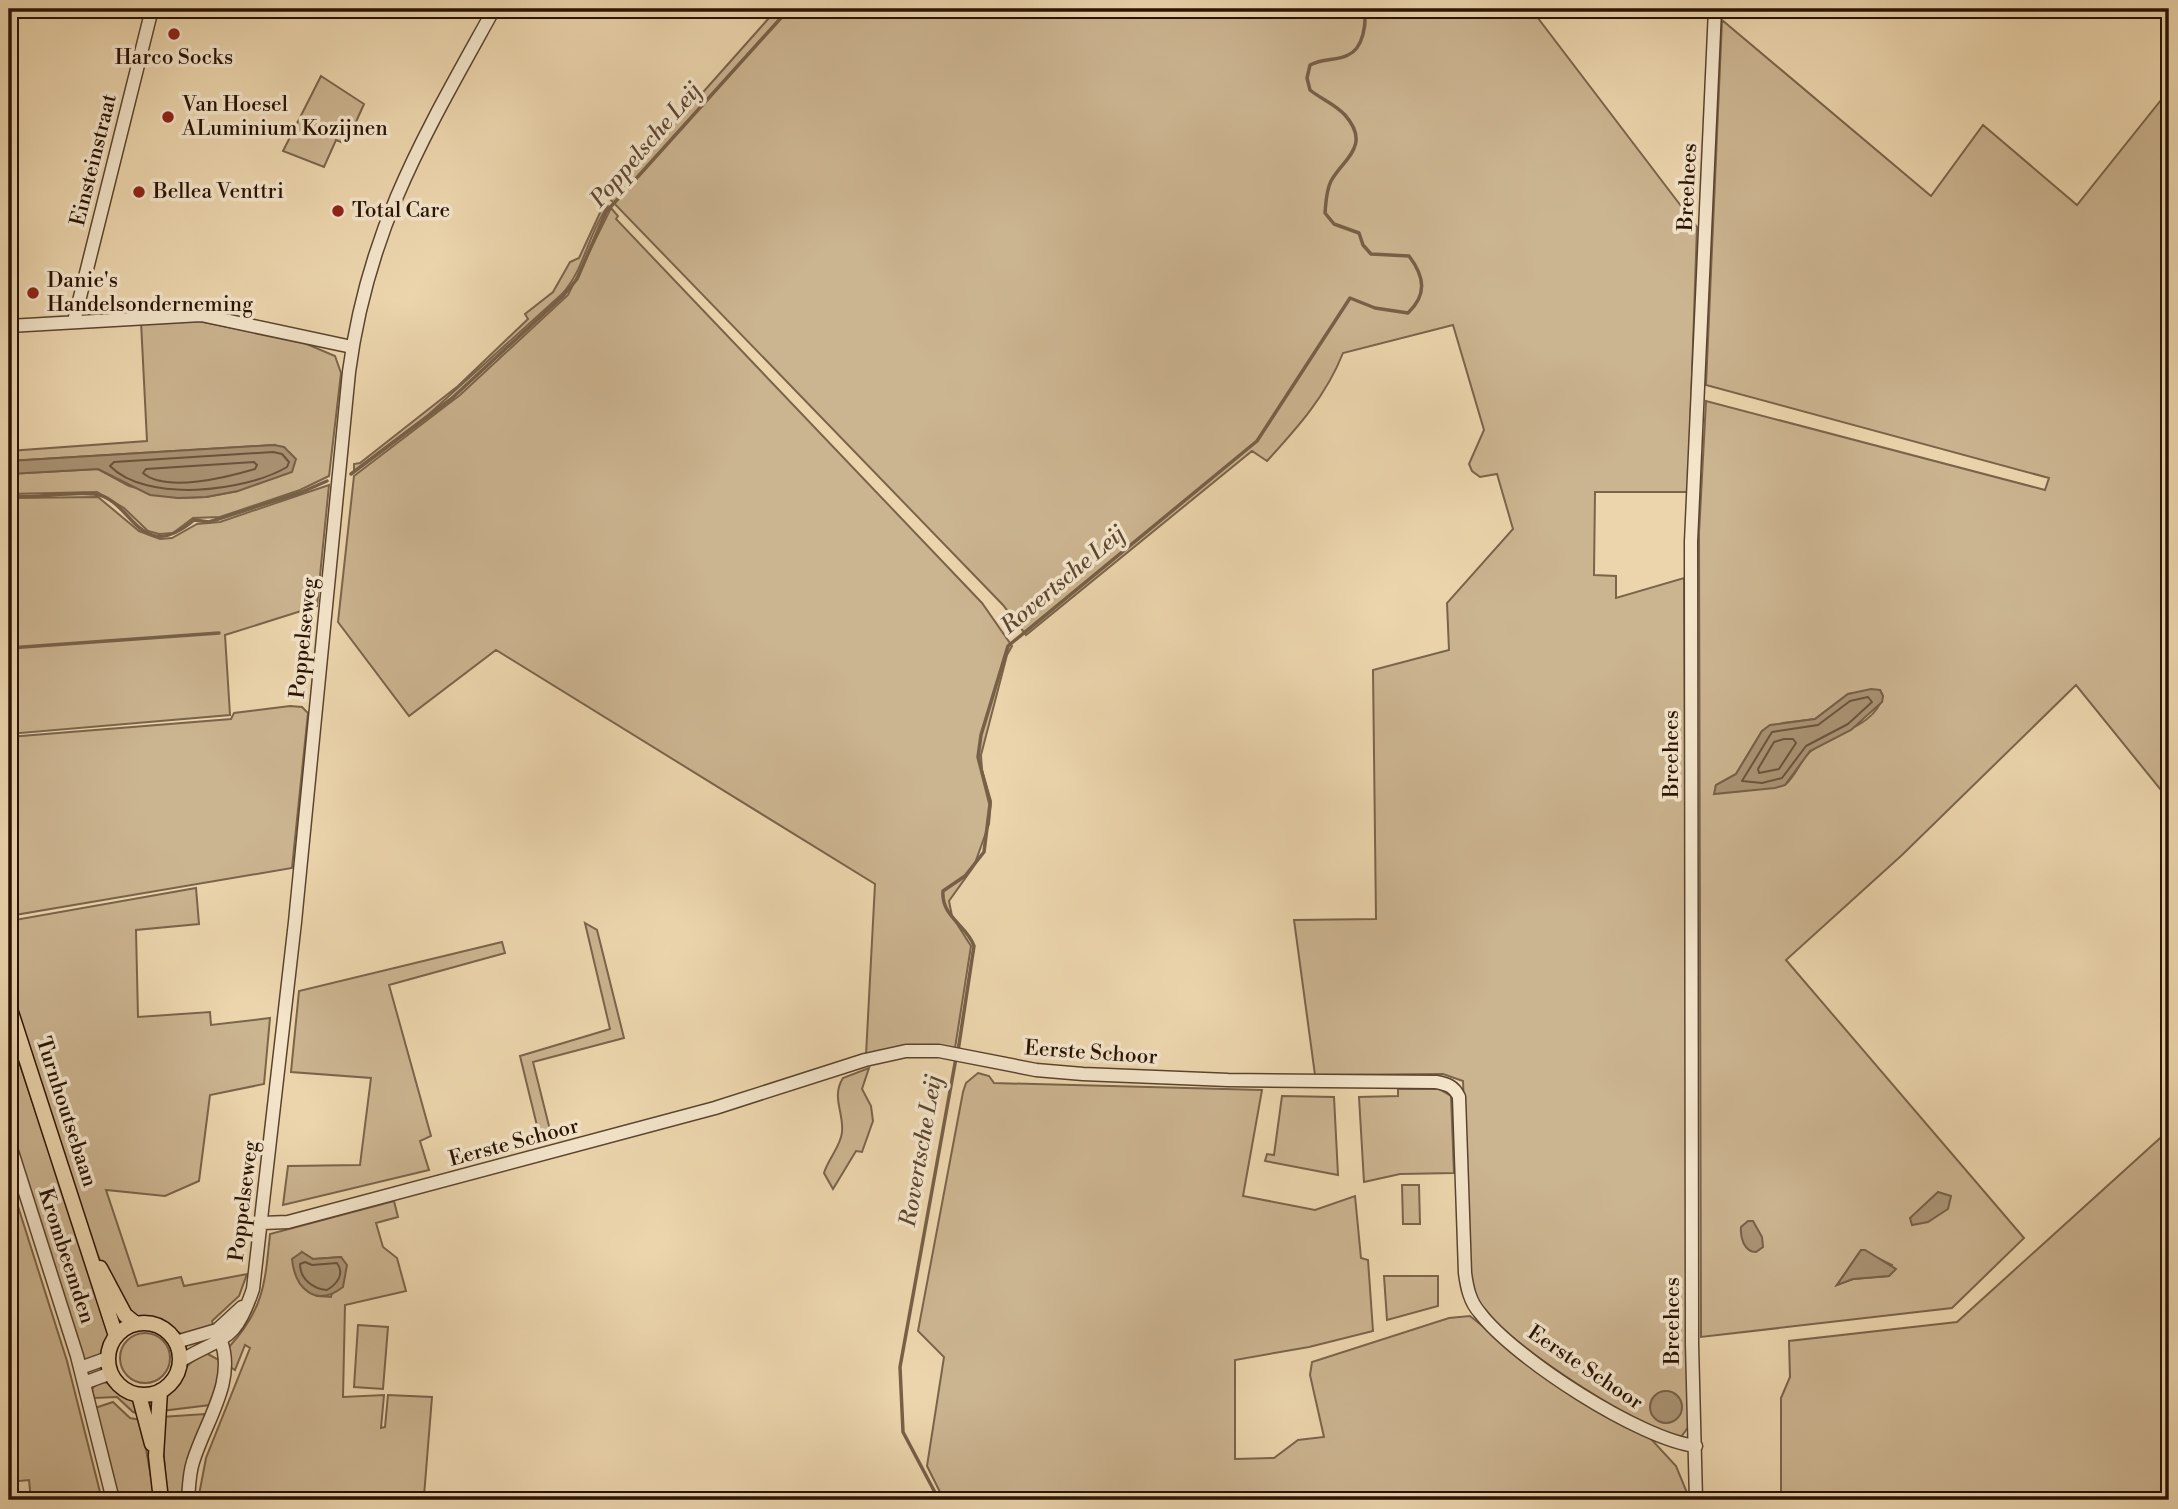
<svg xmlns="http://www.w3.org/2000/svg" width="2178" height="1509" font-family="'Libre Bodoni',serif">
  <style>
    .green { fill: #cbb490; stroke: #7a644a; stroke-width: 2; fill-rule: evenodd }
    .water { fill: #aa9374; stroke: #776047; stroke-width: 2 }
    .lines { fill: none; stroke-linecap: round; stroke-linejoin: round }
    .shore { stroke: #6a533c; stroke-width: 2 }
    .stream { stroke: #776047; stroke-width: 3.5 }
    .minor-casing { stroke: #5a442e; stroke-width: 15 }
    .major-casing { stroke: #2a1304; stroke-width: 17 }
    .minor { stroke: #f3e4ca; stroke-width: 12 }
    .major { stroke: #ecd5ad; stroke-width: 14 }
    .poi-dot { fill: #8f2418; stroke: #f3e4ca; stroke-width: 2.5 }
    .labels { text-anchor: middle; dominant-baseline: central; stroke-width: 7; stroke-linejoin: round; paint-order: stroke }
    .poi-label { font-size: 21px; fill: #2a1304; stroke: #f3e4ca; text-anchor: start }
    .street-label { font-size: 21px; fill: #2a1304; stroke: #f3e4ca }
    .water-label { font-size: 23px; font-style: italic; fill: #5d4631; stroke: #f3e4ca }
  </style>
  <rect width="100%" height="100%" fill="#ecd5ad"/>
  <filter id="stains"><feTurbulence type="fractalNoise" baseFrequency=".00286" numOctaves="4"/><feColorMatrix values="0 0 0 0 .2 0 0 0 0 .09 0 0 0 0 .02 0 0 0 .5 -.17"/></filter>
  <radialGradient id="worn" r=".72"><stop offset=".6" stop-color="#630" stop-opacity="0"/><stop offset="1" stop-color="#630" stop-opacity=".3"/></radialGradient>
  <path class="green" d="M777,9H1531L1697,227L1688,492H1595L1594,575L1616,576V598L1684,578L1689,1426L1681,1437C1629,1423 1528,1355 1489,1316C1482,1308 1477,1298 1471,1289L1463,1081L1443,1074L1315,1075L1294,920L1376,919L1373,670L1449,650L1447,603L1513,529L1497,474L1480,477L1472,471L1469,464L1484,430L1453,325L1343,353C1326,396 1298,427 1267,461L1252,451L1026,635L1003,605L609,198Z
    M1722,20L1931,196L1983,125L2077,205L2169,90V800L2076,685L1902,855L1786,960L2024,1238L1952,1308L1701,1337L1699,533L1706,401L2045,490L2049,478L1706,385ZM1880,690L1883,696C1875,727 1833,733 1811,751C1800,760 1797,775 1785,785L1732,792L1716,786L1736,774L1762,731L1783,723L1815,719L1848,694ZM1861,1250L1892,1265L1889,1276L1853,1279L1837,1285Z
    M321,76L364,104L346,144L336,140L324,167L283,151Z
    M605,202L608,206C588,233 585,269 562,294L428,415L354,471V464L360,463L458,386L528,319L525,314L553,292L570,262L579,258Z
    M611,208L618,216L616,219L982,603L1012,646L1007,655L981,755L982,770L991,801L989,824L974,866L949,901L952,916L971,946L955,1048L917,1045L866,1055L875,884L496,650L409,716L338,622L354,476L460,395L568,295Z
    M199,321L302,342L335,356L341,373L329,476L300,490L220,517L193,518L173,533L159,534L148,531L124,508L97,492L9,494V474L98,469L129,486L178,498L206,497L238,491L274,445L9,461V451L147,441L141,322Z
    M329,485L317,606L225,635L230,715L9,734V498L98,497L139,531L160,539L172,538L197,524L220,522Z
    M290,706L302,707L308,713L292,868L9,916V737L231,719L234,713Z
    M196,888L199,924L136,930L138,1017L210,1012L211,1025L270,1018L264,1084L210,1095L199,1181L165,1196L106,1190L138,1286L181,1277L184,1286L247,1274L239,1296L212,1321L214,1328L185,1336L157,1320L135,1317L107,1276L92,1243L9,993V921Z
    M585,923L597,930L624,1038L533,1062L550,1130L539,1134L520,1056L610,1029Z
    M502,942L505,953L389,985L431,1136L420,1141L429,1170L283,1205L288,1166L360,1165L371,1078L291,1072L299,991Z
    M9,1032L111,1335L100,1357L84,1361L9,1130Z
    M869,1068L862,1089L871,1106L873,1121L862,1152L856,1151L833,1189L824,1173C828,1159 841,1146 842,1132C844,1112 831,1097 843,1078Z
    M978,1073L989,1076L994,1083L1262,1090L1243,1196L1315,1210L1355,1196L1361,1258L1368,1260L1373,1331L1309,1347L1235,1360V1459L1274,1458L1298,1440L1324,1437L1310,1375L1312,1362L1449,1318L1470,1316L1557,1386L1652,1440L1676,1466L1690,1500H944L927,1466L944,1357L918,1331L963,1092L966,1083Z
    M1398,1089H1439L1451,1096L1454,1173L1400,1174L1364,1182L1359,1097L1398,1096Z
    M1282,1096L1334,1097L1338,1175L1265,1161L1267,1154L1274,1155Z
    M2169,1130V1500H1781V1398L1790,1377L1789,1341L1957,1322Z
    M9,1178L67,1361L102,1500H31L29,1480L9,1482Z
    M1402,1185H1419L1420,1224H1403Z
    M394,1201L398,1217L376,1223L383,1247L397,1258L406,1291L345,1305L343,1397L384,1395L381,1428L385,1427L388,1395L432,1397L424,1496L397,1500H198L206,1458L250,1348L245,1345L235,1370L230,1367L229,1347C264,1309 265,1283 270,1234ZM302,1252L313,1259L341,1257L331,1297L317,1296L304,1288Z
    M1384,1276H1438V1306L1387,1320Z
    M358,1325L388,1327L383,1389L354,1387Z
    M120 1358a25 25 0 1 1 50 0a25 25 0 1 1-50 0Z
    M206,1353L219,1360L220,1380L210,1405L161,1411C167,1387 184,1363 206,1353Z
    M98,1382C118,1381 133,1396 140,1414L133,1412L117,1397L94,1398L92,1389Z
    M113,1402L130,1418L141,1420L155,1500H116L95,1408Z
    M205,1414L185,1500H167L161,1417Z"/>
  <path class="water" d="M274,445L284,447L296,459L292,472L238,491L206,497L178,498L150,495L98,469L9,474V461Z
    M1871,689L1880,690L1883,696L1882,702L1851,730L1810,751L1785,785L1775,788L1714,794L1716,785L1736,774L1762,731L1770,725L1815,719L1848,694Z
    M1938,1192L1951,1196L1948,1209L1928,1222L1912,1225L1910,1218Z
    M1748,1221H1753L1762,1237L1763,1247L1756,1252C1744,1252 1740,1237 1741,1227Z
    M1861,1250H1865L1896,1269L1889,1276L1853,1279L1837,1285Z
    M302,1252L313,1259L341,1257L347,1265L343,1287C316,1308 295,1289 292,1259Z
    M1650 1407a16 16 0 1 1 32 0a16 16 0 1 1-32 0Z"/>
  <g class="lines">
    <path class="shore" d="M273,452L282,454L289,462L287,467C245,492 146,503 110,466L114,462Z
      M254,462L257,465L255,469C228,477 166,493 143,473L146,469Z
      M1868,697L1872,702L1848,724L1806,746L1782,778L1762,783L1742,781L1772,732L1818,725L1850,701Z
      M1784,739H1793L1796,743L1779,769L1759,773L1758,769L1774,742Z
      M305,1262L312,1265L337,1263C345,1274 337,1284 327,1290C313,1289 300,1279 300,1264Z"/>
    <path class="stream" d="M351,474L451,399L563,296L577,279L606,212L789,9
      M9,496C38,499 66,491 94,494C133,498 138,567 194,520L209,522L302,492L327,481
      M9,648L219,633
      M958,1051L974,946C967,925 941,917 943,891L965,876L984,852L990,804L978,757L981,735L1008,646L1257,441L1350,298L1375,308L1408,313C1427,295 1425,277 1409,256L1371,254L1363,245L1359,233L1334,224L1325,213C1326,202 1326,191 1331,181C1343,159 1372,146 1345,115C1335,104 1321,99 1310,90L1307,78L1310,65C1323,58 1337,61 1348,55C1364,48 1366,23 1365,9
      M939,1500L903,1432L900,1367L956,1058"/>
    <g class="minor-casing">
      <path id="minor" d="M74,321L152,9
        M9,326L201,315L352,347
        M9,1142L77,1356L113,1500
        M262,1223L288,1222L715,1108L865,1060L906,1051H939L1036,1070L1083,1074L1228,1080L1436,1082C1447,1084 1454,1086 1459,1097L1465,1273C1467,1288 1470,1302 1480,1313C1514,1358 1641,1440 1696,1446
        M176,1342L217,1330L242,1307
        M180,1361C225,1335 235,1343 253,1289L295,922L349,372C368,227 425,134 494,9
        M80,1368L108,1358
        M84,1383L111,1373
        M188,1500C189,1488 189,1474 193,1462C205,1422 236,1382 221,1341
        M1696,1500L1692,1344L1691,542L1715,9"/>
    </g>
    <g class="major-casing">
      <path id="major" d="M9,1006L116,1336
        M100,1268L125,1315L136,1324
        M108 1359a36 36 0 1 1 72 0a36 36 0 1 1-72 0Z
        M160,1391L156,1456L161,1500
        M139,1395L152,1444"/>
    </g>
    <use href="#minor" class="minor"/>
    <use href="#major" class="major"/>
  </g>
  <g class="poi-dot">
    <circle cx="174" cy="34" r="7"/>
    <circle cx="168" cy="117" r="7"/>
    <circle cx="139" cy="192" r="7"/>
    <circle cx="338" cy="211" r="7"/>
    <circle cx="33" cy="293" r="7"/>
  </g>
  <g class="labels">
    <g class="poi-label">
      <text x="174" y="58" text-anchor="middle">Harco Socks</text>
      <text x="182" y="105">Van Hoesel<tspan x="182" dy="24">ALuminium Kozijnen</tspan></text>
      <text x="153" y="192">Bellea Venttri</text>
      <text x="352" y="211">Total Care</text>
      <text x="47" y="281">Danie's<tspan x="47" dy="24">Handelsonderneming</tspan></text>
    </g>
    <g class="street-label">
      <text transform="translate(94 160) rotate(-76)">Einsteinstraat</text>
      <text transform="translate(1688 187) rotate(-87)">Breehees</text>
      <text transform="translate(304 638) rotate(-84)">Poppelseweg</text>
      <text transform="translate(1672 754) rotate(-90)">Breehees</text>
      <text transform="translate(1091 1053) rotate(4)">Eerste Schoor</text>
      <text transform="translate(66 1112) rotate(72)">Turnhoutsebaan</text>
      <text transform="translate(514 1143) rotate(-15)">Eerste Schoor</text>
      <text transform="translate(244 1201) rotate(-83)">Poppelseweg</text>
      <text transform="translate(66 1256) rotate(72)">Krombeemden</text>
      <text transform="translate(1673 1321) rotate(-90)">Breehees</text>
      <text transform="translate(1585 1368) rotate(34)">Eerste Schoor</text>
    </g>
    <g class="water-label">
      <text transform="translate(646 145) rotate(-49)">Poppelsche Leij</text>
      <text transform="translate(1063 580) rotate(-40)">Rovertsche Leij</text>
      <text transform="translate(921 1151) rotate(-80)">Rovertsche Leij</text>
    </g>
  </g>
  <rect width="2178" height="1509" fill="none" stroke="#ecd5ad" stroke-width="35"/>
  <rect x="10" y="10" width="2157" height="1488" fill="none" stroke="#2a1304" stroke-width="3.5"/>
  <rect x="18" y="18" width="2143" height="1474" fill="none" stroke="#2a1304" stroke-width="2"/>
  <rect width="100%" height="100%" filter="url(#stains)"/>
  <rect width="100%" height="100%" fill="url(#worn)"/>
</svg>
